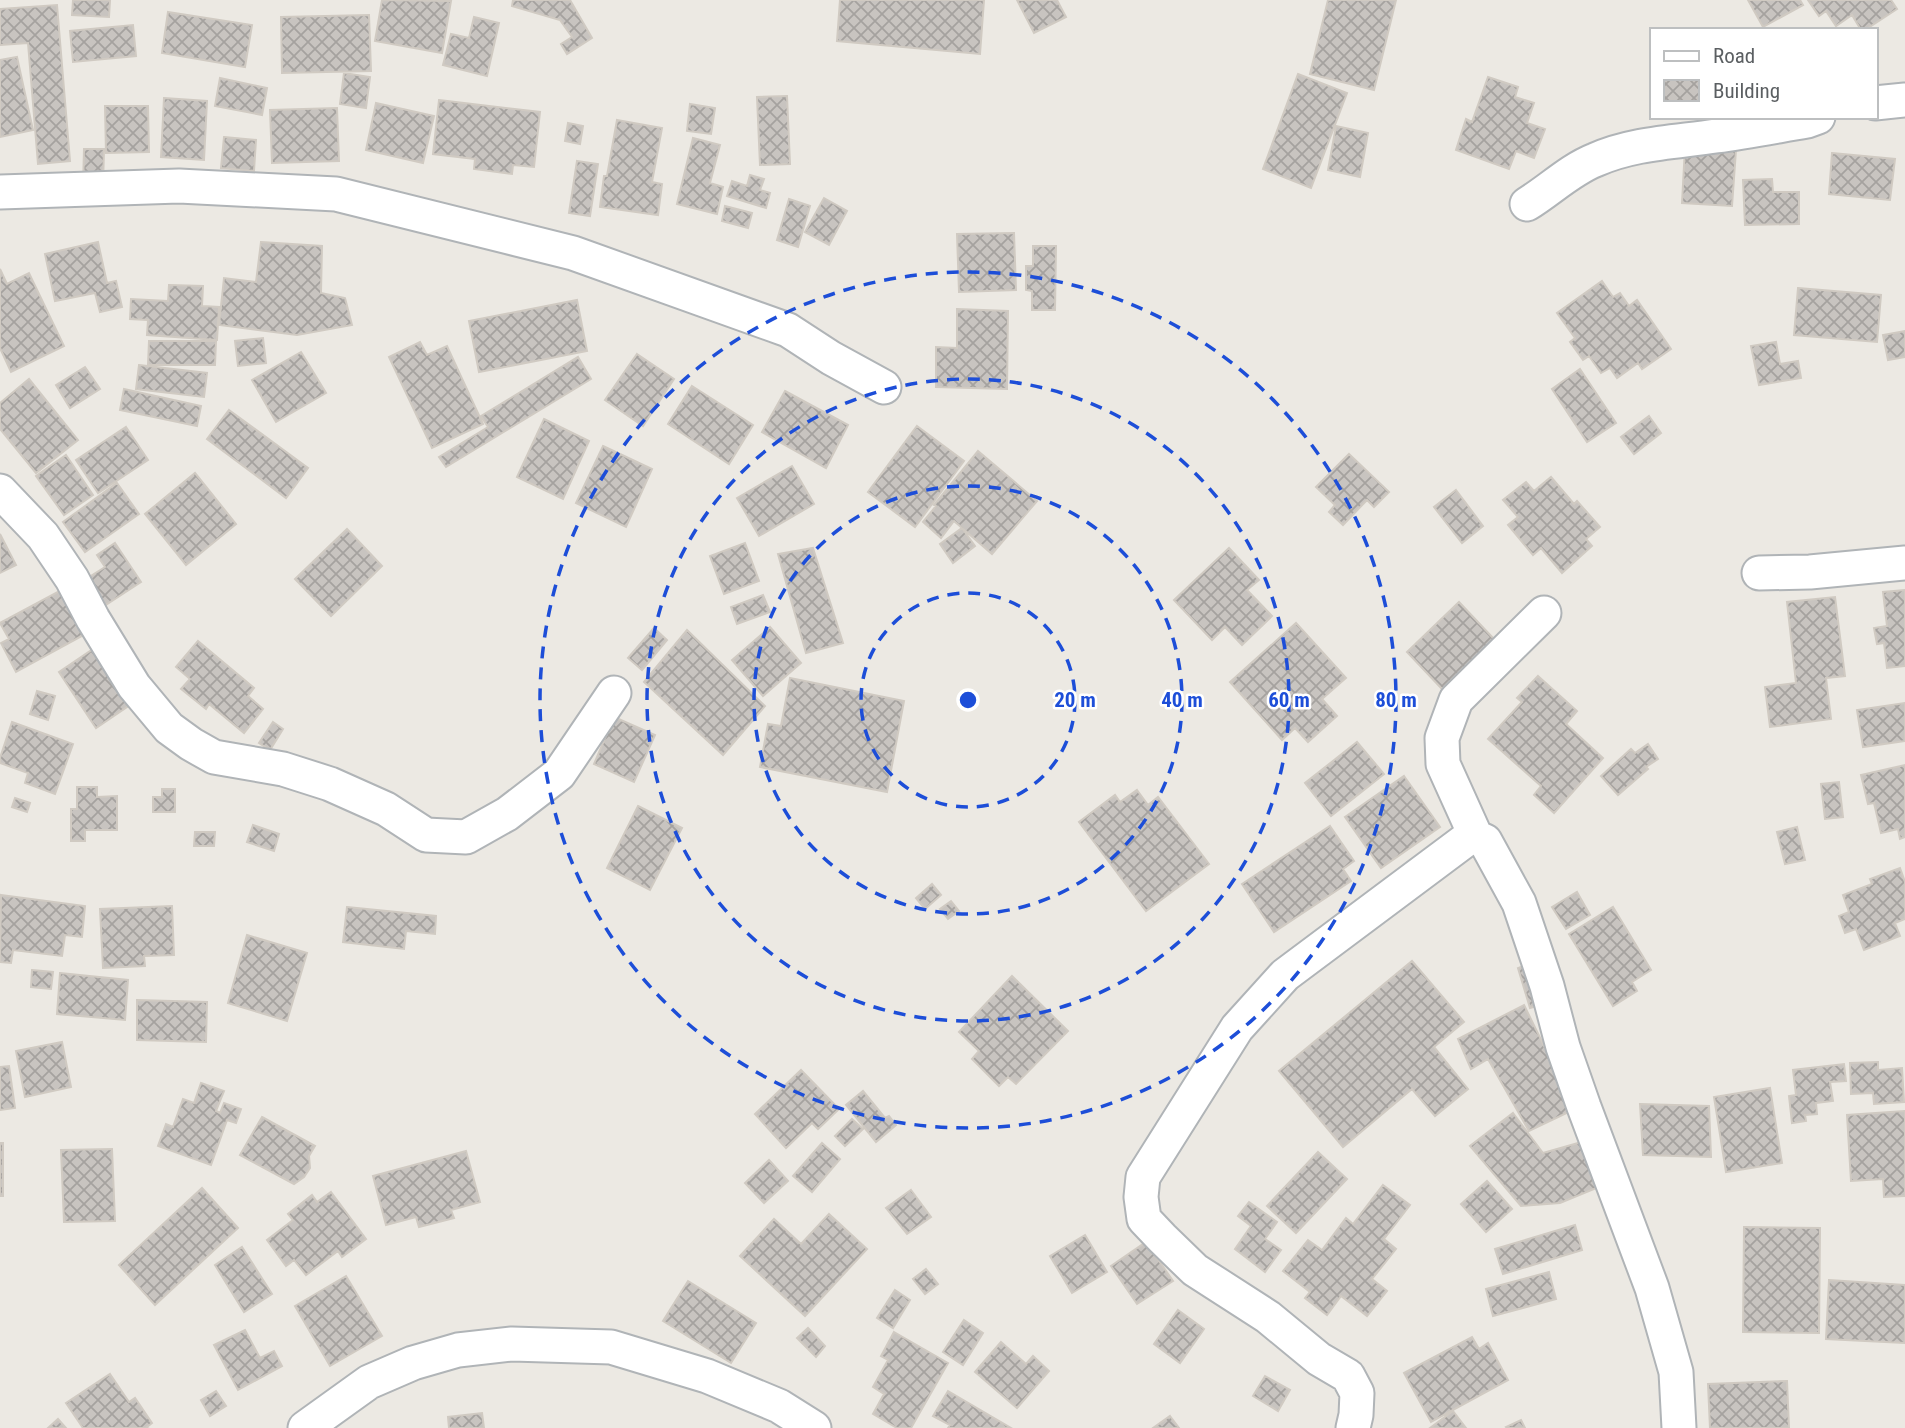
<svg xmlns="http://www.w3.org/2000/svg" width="1905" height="1428" font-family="'Roboto Condensed',sans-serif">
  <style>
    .building { fill: url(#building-cross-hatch); stroke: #d0cac2; stroke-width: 2 }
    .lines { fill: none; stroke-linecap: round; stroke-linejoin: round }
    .street-casing { stroke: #b0b4b7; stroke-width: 37 }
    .street { stroke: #fff; stroke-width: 33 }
    .ring { fill: none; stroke: #1d4ed8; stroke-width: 3.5; stroke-dasharray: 12 9 }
    .centre { fill: #1d4ed8; stroke: #fff; stroke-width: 3.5 }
    .ring-label { font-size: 21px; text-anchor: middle; font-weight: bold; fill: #1d4ed8; stroke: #fff; stroke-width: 5; stroke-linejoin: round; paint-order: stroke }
  </style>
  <defs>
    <pattern id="building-cross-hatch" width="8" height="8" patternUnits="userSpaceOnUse" patternTransform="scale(1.75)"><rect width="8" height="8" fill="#c8c4c0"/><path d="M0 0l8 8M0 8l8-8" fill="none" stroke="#a5a29f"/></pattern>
  </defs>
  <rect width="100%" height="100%" fill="#ece9e3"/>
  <path class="building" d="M73,0H110L109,17L72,15Z
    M382,0L451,1L442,53L375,41Z
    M513,0H570L592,38L567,54L561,44L572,37L560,20L512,6Z
    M840,0H984L980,54L837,41Z
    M1017,0H1057L1066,17L1034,33Z
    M1328,0H1396L1374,90L1310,74Z
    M1748,0H1800L1803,5L1763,27Z
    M1808,0H1891L1897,9L1865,30H1861L1852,15L1836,26L1826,11L1819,16Z
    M57,5L70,161L38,164L28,43L0,45V9Z
    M168,12L252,25L245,67L162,53Z
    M369,15L371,71L282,73L281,17Z
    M474,17L499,23L487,76L443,65L451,34L469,38Z
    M133,25L136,56L73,62L70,31Z
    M17,57L33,130L0,137V60Z
    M344,73L370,77L366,108L340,104Z
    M1298,74L1347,93L1311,188L1263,169Z
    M1488,77L1518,87L1515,97L1534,103L1527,123L1545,129L1534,158L1516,151L1509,169L1456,150L1466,119L1472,122Z
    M220,78L267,88L262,115L215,106Z
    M787,96L790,164L760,165L757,97Z
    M164,98L207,101L204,160L161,157Z
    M439,100L540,112L534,167L513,165L512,174L474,169L475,159L433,154Z
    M376,103L434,116L423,163L366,150Z
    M690,104L715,108L711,134L687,131Z
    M105,106H148L149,152L106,153Z
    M337,108L339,161L272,163L270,110Z
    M617,120L662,128L652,182L662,184L658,215L600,207L604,176H607Z
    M568,123L583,126L580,144L565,141Z
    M1336,126L1368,133L1360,177L1328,170Z
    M224,137L256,140L254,171L221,168Z
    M693,138L720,145L710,183L723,187L717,214L677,204Z
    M1685,147L1736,150L1732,206L1682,203Z
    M84,149H104L103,186H83Z
    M1832,153L1895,159L1890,200L1829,194Z
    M577,161L598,164L590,216L569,213Z
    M750,175L764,179L760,190L770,193L766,208L727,196L732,181L747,186Z
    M1772,179L1773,192H1799V224L1745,225L1743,180Z
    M824,198L847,211L829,245L805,232Z
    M789,199L810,206L798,247L777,240Z
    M725,206L752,213L748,228L722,221Z
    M1014,233L1016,290L959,292L957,234Z
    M98,242L107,283L116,281L122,307L100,312L95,293L55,301L45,254Z
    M261,242L322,246L321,293L345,298L352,325L297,335L219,325L224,278L256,282Z
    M1033,246H1056L1055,310H1032V291L1026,290V266H1033Z
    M0,269L7,284L29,273L64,346L11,372L0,348Z
    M1602,281L1613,297L1620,293L1629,306L1637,300L1671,349L1642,369L1638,363L1617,378L1610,368L1601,373L1589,356L1583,360L1570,342L1575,338L1557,313Z
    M169,285L203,286L202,306L219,307L217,340L147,335L148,320L130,319L131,299L168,301Z
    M1798,288L1881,295L1877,342L1794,335Z
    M577,300L587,351L479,372L469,321Z
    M957,309L1008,311L1007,389L936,387V347L957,348Z
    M1905,331V357L1888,360L1883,335Z
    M263,338L266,363L238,366L235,341Z
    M149,341H216L215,365H148Z
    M420,342L427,355L447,346L483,424L432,448L389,357Z
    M1776,342L1780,364L1798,361L1801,378L1759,385L1751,346Z
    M301,352L326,393L276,422L252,380Z
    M637,354L674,379L643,426L605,400Z
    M578,357L591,379L446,467L439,457L488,427L481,416Z
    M139,365L207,373L204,397L136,389Z
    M85,367L100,389L70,408L56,385Z
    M1580,369L1616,423L1587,442L1552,389Z
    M29,379L78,440L36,473L0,429V403Z
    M692,386L753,425L729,464L668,424Z
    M124,389L201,406L197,426L120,410Z
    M785,391L848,425L826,468L762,432Z
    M229,410L308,468L286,498L207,439Z
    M1649,416L1661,433L1634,454L1621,437Z
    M544,419L589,441L563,499L517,477Z
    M917,426L964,461L915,527L868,492Z
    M126,427L148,460L98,493L76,460Z
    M603,446L652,469L626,527L576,503Z
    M978,451L1037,501L992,554L954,521L941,538L923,522L936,506L934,505Z
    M1349,454L1389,492L1374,507L1367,500L1343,525L1329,512L1335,505L1316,487Z
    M66,455L93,495L64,515L36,476Z
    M792,466L814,504L759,536L737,498Z
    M195,473L236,524L186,565L145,514Z
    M1551,477L1574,504L1577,501L1600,527L1586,539L1592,546L1562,573L1541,548L1533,555L1508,525L1518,517L1503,500L1526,482L1534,491Z
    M117,483L139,514L85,552L63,522Z
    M1456,490L1483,526L1462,543L1434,507Z
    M962,528L975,546L953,563L940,544Z
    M347,529L382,566L331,616L295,579Z
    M0,534L16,565L0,573Z
    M115,543L141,582L104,606L86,579L105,567L97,555Z
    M745,543L759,581L724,594L710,556Z
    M813,548L843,643L806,653L778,554Z
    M1229,548L1259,580L1247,590L1272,616L1242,645L1225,627L1212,640L1174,600Z
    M65,588L89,632L16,672L1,643L9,639L0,623Z
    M1905,590V666L1887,668L1884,643L1877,644L1874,628L1887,626L1883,592Z
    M763,595L770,612L737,624L731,607Z
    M1835,597L1845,676L1826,678L1831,719L1770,727L1765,687L1796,683L1787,602Z
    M1459,602L1494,639L1442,689L1407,652Z
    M1296,623L1346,678L1322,699L1337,716L1308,742L1295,728L1282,740L1230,682Z
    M770,627L801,663L763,696L732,660Z
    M654,628L667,640L642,670L628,658Z
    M687,630L765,706L723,755L644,682Z
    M198,641L254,688L248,696L263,709L244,733L209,704L206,709L181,689L190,679L176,667Z
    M99,645L136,701L96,728L59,672Z
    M1538,676L1577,711L1566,724L1603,758L1554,813L1534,795L1541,786L1488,739L1522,702L1517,698Z
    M790,678L904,701L887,792L760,767L768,724L781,726Z
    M37,691L55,696L48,720L30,714Z
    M1905,703V741L1863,747L1857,710Z
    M614,717L655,735L634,782L594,764Z
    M12,722L73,744L55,794L25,783L28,773L0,763V758Z
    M273,722L283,729L270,750L259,743Z
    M1357,742L1384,774L1331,816L1305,783Z
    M1648,744L1658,759L1646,767L1648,769L1618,795L1601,776L1631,749L1635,753Z
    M1905,765V837L1900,839L1898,829L1881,833L1874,803L1868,804L1861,775Z
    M1404,776L1440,827L1381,868L1345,817Z
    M1839,782L1843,817L1825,819L1821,784Z
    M77,787H97V797L117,796V830H85V841H71V809H77Z
    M162,789H175V812H153V797H162Z
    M1137,790L1148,805L1158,797L1209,864L1146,911L1079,822L1115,795L1120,802Z
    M15,798L30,803L27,812L12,807Z
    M638,806L682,828L650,890L607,868Z
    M253,825L279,834L274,851L247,842Z
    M1330,826L1354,861L1343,869L1351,881L1274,932L1242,884Z
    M1797,827L1805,860L1785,864L1777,832Z
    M195,832H215L214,846H194Z
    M1900,868L1905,882V919L1895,923L1900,936L1864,950L1856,929L1845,933L1839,916L1849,912L1843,895L1872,884L1870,879Z
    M932,884L941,895L925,909L916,898Z
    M1577,892L1590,915L1566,929L1552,907Z
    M1,895L85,906L82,937L65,935L62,956L13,950L11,963L0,962Z
    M951,901L959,911L948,919L940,909Z
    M172,906L174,955L144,956L145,966L103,968L100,909Z
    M347,907L436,916L435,934L406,931L404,949L343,942Z
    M1613,907L1651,970L1632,982L1637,991L1613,1006L1569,934Z
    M247,935L307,953L287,1021L228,1003Z
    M1412,961L1464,1022L1434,1047L1468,1089L1435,1116L1412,1089L1343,1147L1279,1071Z
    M1532,963L1544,1004L1530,1008L1518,968Z
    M32,970L53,972L51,989L31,987Z
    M60,973L128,980L125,1020L57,1014Z
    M1012,976L1068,1031L1016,1084L1008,1077L999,1086L972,1059L979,1051L959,1032Z
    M137,1000L207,1002L206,1042L137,1040Z
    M1524,1005L1575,1109L1529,1131L1488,1059L1471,1069L1458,1039Z
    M62,1042L71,1087L25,1097L16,1051Z
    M1878,1062V1070L1902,1068L1904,1102L1874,1104L1873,1093L1851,1094L1850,1063Z
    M1844,1064L1846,1081L1830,1082L1833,1101L1816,1103L1817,1114L1805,1115L1806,1121L1792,1123L1789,1096L1796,1095L1793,1070Z
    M9,1066L15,1108L0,1110V1067Z
    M801,1070L839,1109L818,1129L812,1123L786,1148L755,1114Z
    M201,1083L224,1091L216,1111L220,1113L224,1103L241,1109L236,1123L227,1120L211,1165L158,1146L166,1124L173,1127L183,1099L194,1103Z
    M1770,1088L1782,1163L1726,1172L1714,1097Z
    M863,1091L885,1118L889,1116L896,1125L876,1142L846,1105Z
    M1640,1104L1709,1106L1711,1157L1643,1155Z
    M1905,1111V1196L1884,1197L1883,1179L1851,1181L1847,1115Z
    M1513,1113L1543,1153L1585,1141L1599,1187L1560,1203L1521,1206L1470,1146Z
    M262,1117L315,1146L309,1156L310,1168L304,1177L294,1184L240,1155Z
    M852,1119L863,1129L845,1146L835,1136Z
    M0,1143H3V1196H0Z
    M822,1143L840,1159L812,1192L793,1176Z
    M112,1149L115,1221L64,1222L61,1150Z
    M466,1151L480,1202L451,1210L454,1218L419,1227L416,1217L386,1225L373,1176Z
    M1318,1152L1347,1179L1296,1233L1267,1206Z
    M769,1160L788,1181L764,1203L745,1183Z
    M1487,1181L1512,1209L1486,1232L1461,1204Z
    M1383,1185L1410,1205L1384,1239L1396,1249L1372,1279L1387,1291L1367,1316L1341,1296L1327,1315L1305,1298L1310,1292L1283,1271L1308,1240L1322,1250L1346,1218L1353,1224Z
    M202,1188L238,1228L155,1305L119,1265Z
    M911,1190L931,1217L907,1234L886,1208Z
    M331,1192L366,1239L342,1257L338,1251L306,1275L294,1260L286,1266L267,1240L293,1220L288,1214L312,1195L317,1202Z
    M1249,1202L1277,1222L1265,1239L1281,1250L1265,1272L1235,1249L1251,1226L1238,1216Z
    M829,1214L867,1249L805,1316L740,1256L774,1219L801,1244Z
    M1575,1225L1582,1250L1503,1274L1495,1249Z
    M1744,1227L1820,1228L1819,1333L1743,1332Z
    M1085,1235L1107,1272L1072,1293L1050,1256Z
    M1146,1242L1173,1281L1137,1304L1111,1266Z
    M242,1247L272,1294L244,1312L215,1265Z
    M926,1269L938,1284L925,1294L913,1279Z
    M1549,1272L1556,1299L1493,1316L1486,1289Z
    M346,1276L382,1336L330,1366L295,1306Z
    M1829,1280L1905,1285V1343L1826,1339Z
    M688,1281L756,1323L731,1363L663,1321Z
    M895,1290L910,1300L893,1328L877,1318Z
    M1178,1310L1204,1329L1180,1363L1154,1344Z
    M964,1320L983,1333L963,1365L943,1352Z
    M808,1328L825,1346L816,1357L797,1338Z
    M245,1330L260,1358L274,1351L282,1366L238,1390L214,1345Z
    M894,1332L948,1363L911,1428H897L873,1414L884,1394L873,1387L888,1360L881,1356Z
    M1472,1337L1479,1349L1488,1343L1508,1380L1431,1422L1404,1373Z
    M1001,1342L1026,1364L1033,1356L1049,1371L1017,1408L975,1372Z
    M110,1374L129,1402L135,1398L152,1423L147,1427L148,1428H83L66,1403Z
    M1265,1376L1290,1390L1278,1411L1253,1396Z
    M1787,1381L1789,1428H1710L1708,1384Z
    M216,1391L226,1406L210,1416L201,1400Z
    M948,1391L1011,1428H948L950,1425L933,1416Z
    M1453,1411L1466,1428H1430Z
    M482,1413L484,1428H449L448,1417Z
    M1170,1416L1179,1428H1153Z
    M58,1419L66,1428H48Z
    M1521,1420L1525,1428H1507L1506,1427Z"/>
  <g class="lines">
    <g class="street-casing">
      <path id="street" d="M1875,103L1905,100
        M0,192L179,186L336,194L573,253L788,330L831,358L884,387
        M1527,204C1550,190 1570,170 1595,160C1633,143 1676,142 1716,136C1747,132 1777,126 1807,121L1818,117
        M0,491L43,536L72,579L93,619L134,686L169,728L191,744L214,757L283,769L330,784L386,809L426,835L466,837L507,814L559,774L614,693
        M1759,573L1810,572L1905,563
        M1476,837L1443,764L1442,738L1456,700L1544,613
        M305,1428L369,1382L413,1363L458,1350L512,1344L611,1347L707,1376L779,1406L814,1428
        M1353,1428L1356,1415L1357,1393L1348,1376L1319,1359L1268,1317L1195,1270L1162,1238L1144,1219L1141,1197L1143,1177L1237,1028L1285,975L1467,839L1476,837L1485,841L1519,903L1547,986L1563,1047L1584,1107L1652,1288L1676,1372L1679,1428"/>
    </g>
    <use href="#street" class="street"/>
  </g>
  <g class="ring">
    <circle cx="968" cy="700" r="107"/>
    <circle cx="968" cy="700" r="214"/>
    <circle cx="968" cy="700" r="321"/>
    <circle cx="968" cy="700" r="428"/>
  </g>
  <circle cx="968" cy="700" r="10" class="centre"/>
  <g class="ring-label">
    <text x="1075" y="707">20 m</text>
    <text x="1182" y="707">40 m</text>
    <text x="1289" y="707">60 m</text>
    <text x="1396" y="707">80 m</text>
  </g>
  <rect x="1650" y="28" width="228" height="91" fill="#ffffff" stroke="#bdbfc0" stroke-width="2"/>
  <rect x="1664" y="51" width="35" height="10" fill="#ffffff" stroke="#bdbfc0" stroke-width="2"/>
  <text x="1713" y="63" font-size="21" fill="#5b5f62">Road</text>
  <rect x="1664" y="80" width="35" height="21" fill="url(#building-cross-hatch)" stroke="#bdbfc0" stroke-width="2"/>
  <text x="1713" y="98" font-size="21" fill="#5b5f62">Building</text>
</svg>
